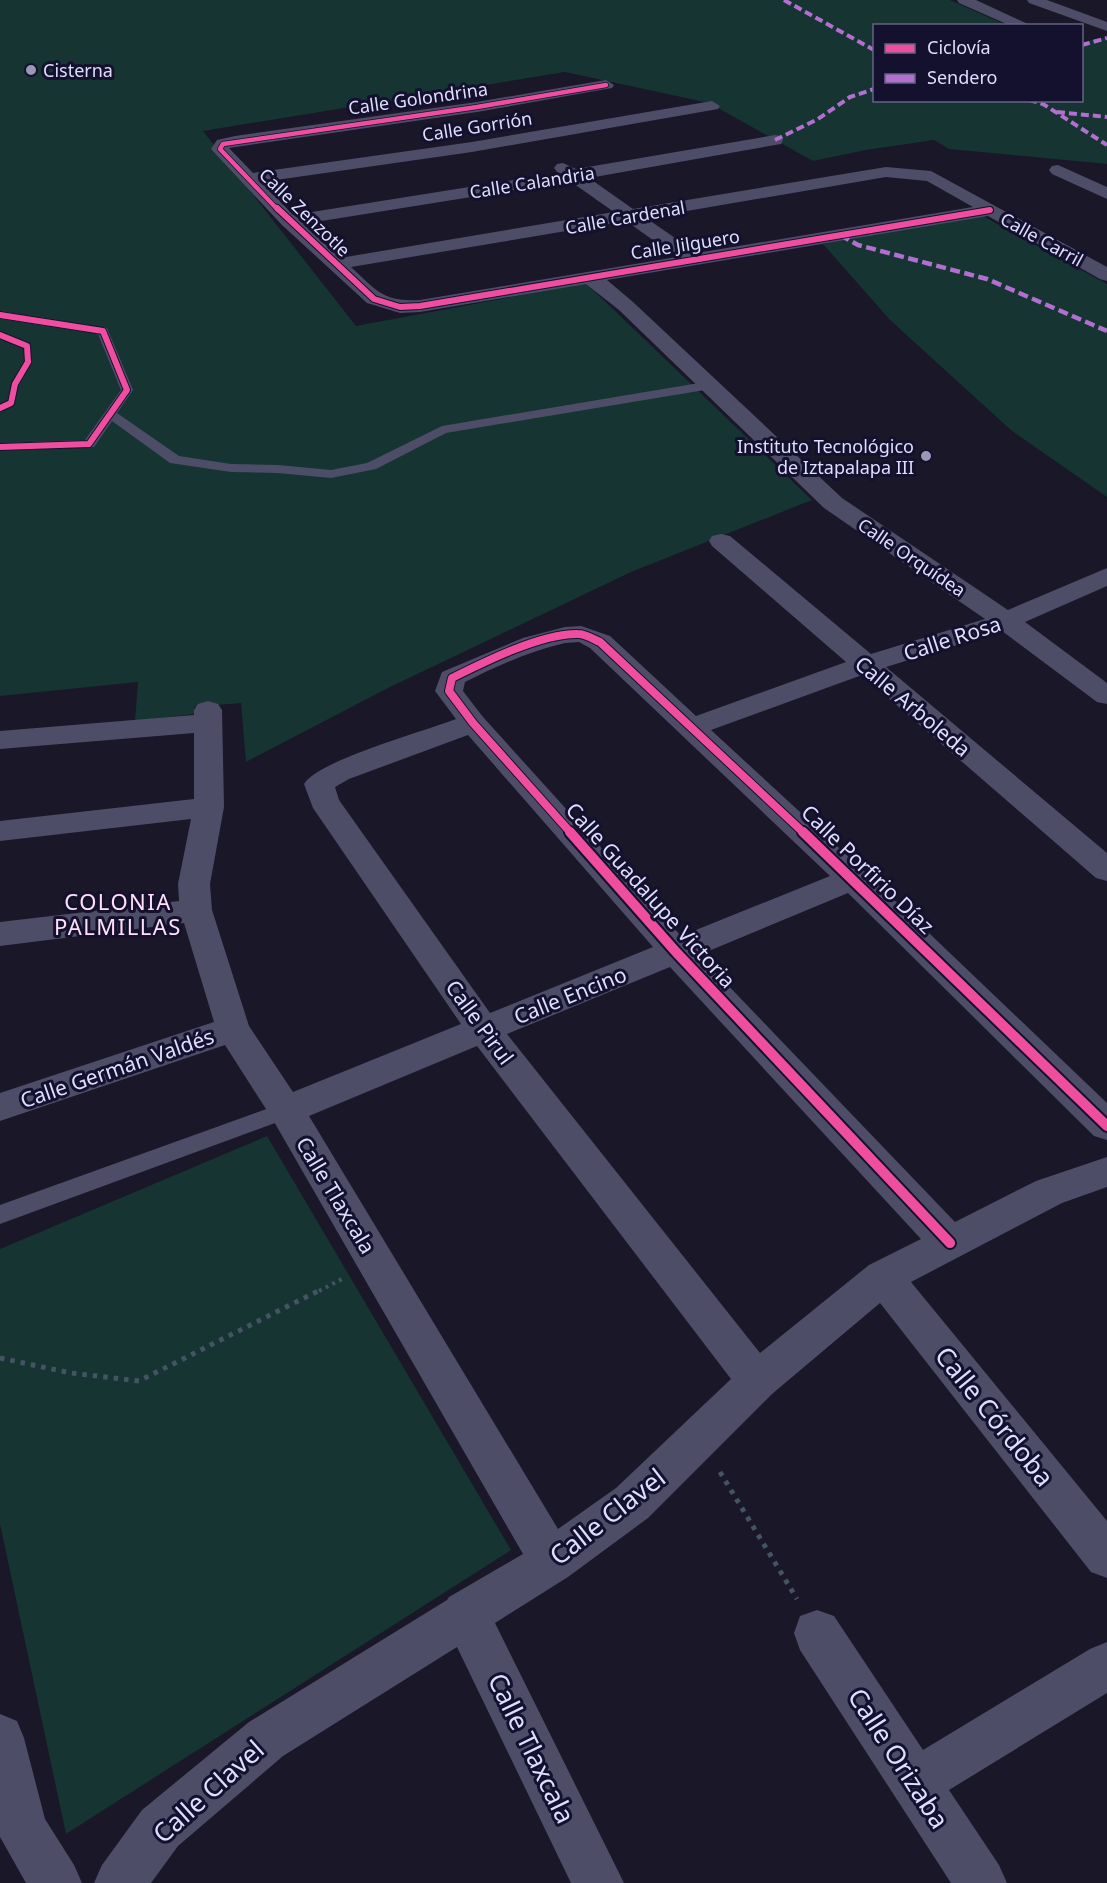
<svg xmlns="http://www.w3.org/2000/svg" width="1107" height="1883" font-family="'Noto Sans',sans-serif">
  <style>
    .green { fill: #153432 }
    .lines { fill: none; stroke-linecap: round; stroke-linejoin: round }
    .path-far1 { stroke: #455464; stroke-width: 4; stroke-dasharray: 3 4.5; stroke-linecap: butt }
    .path { stroke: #455464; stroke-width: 5; stroke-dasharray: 4.5 6; stroke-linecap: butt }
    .lane { fill: #4d4d68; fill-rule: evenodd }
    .street { fill: #4d4d68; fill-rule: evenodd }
    .quiet-far1 { stroke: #b36fd0; stroke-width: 4; stroke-dasharray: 8 4; stroke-linecap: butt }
    .quiet { stroke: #b36fd0; stroke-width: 4.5; stroke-dasharray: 10 4.5; stroke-linecap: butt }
    .cycleway-far3-casing { stroke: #14112e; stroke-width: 6 }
    .cycleway-far2-casing { stroke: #14112e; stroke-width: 8 }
    .cycleway-far1-casing { stroke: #14112e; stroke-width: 10 }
    .cycleway-casing { stroke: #14112e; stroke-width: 14 }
    .cycleway-far3 { stroke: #ef4d9e; stroke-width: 4.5 }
    .cycleway-far2 { stroke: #ef4d9e; stroke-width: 6 }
    .cycleway-far1 { stroke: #ef4d9e; stroke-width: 8 }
    .cycleway { stroke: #ef4d9e; stroke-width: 10 }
    .poi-dot { fill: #9a98b4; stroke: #14112e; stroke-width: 2 }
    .labels { text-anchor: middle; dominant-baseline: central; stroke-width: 6; stroke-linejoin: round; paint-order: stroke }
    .far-poi-label { font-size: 18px; fill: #dfdeff; stroke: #14112e; text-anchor: start }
    .far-street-label { font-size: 18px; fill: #dfdeff; stroke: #14112e }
    .street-label { font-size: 21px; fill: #dfdeff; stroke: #14112e }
    .neighbourhood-label { font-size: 22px; letter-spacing: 1.5px; fill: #ffe0f6; stroke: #14112e }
    .near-street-label { font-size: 26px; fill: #dfdeff; stroke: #14112e }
  </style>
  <rect width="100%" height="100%" fill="#191728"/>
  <path class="green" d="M0,0H950L1006,25L874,26V100H1082V42L1107,37V164L949,149L934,140L866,150L813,161L709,103L565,72L203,131L356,326L586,283L812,500L631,572L388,688L246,762L241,703L194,707V714L135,721L138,682L0,696Z
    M981,215L1107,284V497L1012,431L890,320L823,244Z
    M267,1136L511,1550L66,1834L0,1524V1249Z"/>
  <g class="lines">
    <path class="path-far1" d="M319,1291L344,1278"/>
    <path class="path" d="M0,1358L71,1373L139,1381L322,1289
      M720,1472L797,1599"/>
    <path class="lane" d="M0,311L107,328L133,390L117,413L179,456L231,464L278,465L331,470L367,463L442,426L711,381L717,385L711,389L446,433L376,469L331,478L278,473L231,472L170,463L112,421L94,447L0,451V443L85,440L121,390L98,334L0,319Z
      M286,1102L294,1104L297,1110L294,1116L0,1224V1205Z"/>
    <path class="street" d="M957,0H976L1032,26H1011L959,3Z
      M1027,0H1047L1107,22V31L1029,3Z
      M606,80L614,85L612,88L477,112L229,148L253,173L472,142L712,101L720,106L718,109L472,152L262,182L293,215L558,173L554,168L557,164L563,163L576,169L775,135L781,136L783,140L781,144L589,178L633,209L886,167L931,171L1107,267V281L1100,279L988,216L607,280L633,302L842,498L1008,610L1107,568V586L1025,622L1107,683V704L1097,702L1002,631L886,667L1107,853V881L1096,878L862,675L711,730L864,871L1107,1103V1140L1094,1136L848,893L699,955L955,1222L1036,1181L1107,1157V1187L1062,1203L911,1282L1107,1521V1578L1091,1572L880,1303L772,1394L648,1518L568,1577L495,1623L624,1883H571L457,1647L283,1756L178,1846L151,1883H94L102,1865L142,1810L249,1722L447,1600L449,1597L523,1554L273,1120L225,1045L0,1121V1093L214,1022L184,923L0,946V922L179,901L178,884L191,819L0,841V821L194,799V733L0,749V731L194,715V710L198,704L208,701L218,704L222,710L224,807L210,884L212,910L249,1026L293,1092L461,1024L313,808L304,784C319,760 425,731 456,719L435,691L442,672L523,638L565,627L581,626L610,636L696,716L846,662L712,546L709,541L712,536L721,534L730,536L871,654L985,619L824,508L619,310L586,284L420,312L400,313L367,303L282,225L211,149L217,140L235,136L477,102ZM886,177L927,181L973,207L697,253L646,218ZM570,181L614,212L340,258L303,224ZM626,221L677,257L420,300C383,302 377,291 351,267ZM565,643L579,642L590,648L830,876L681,936L483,717L463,691L465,682C497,666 530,651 565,643ZM468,735L653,947L490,1013L339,800L335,787L349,779ZM670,967L921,1239L869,1265L760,1353L507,1034ZM477,1046L731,1379L616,1488L558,1529L309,1116Z
      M1058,165L1107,187V199L1052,174L1049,170L1052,166Z
      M817,1610L834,1616L923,1750L1090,1649L1107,1642V1693L949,1790L999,1865L1007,1883H951L800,1650L794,1633L800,1616Z
      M0,1714L17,1721L24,1738L45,1819L74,1865L82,1883H26L0,1837Z"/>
    <path class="quiet-far1" d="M784,0L874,50
      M1082,45L1107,38
      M1029,100L1043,104L1107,145
      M1057,112L1107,117
      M775,140L818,119L850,97L874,89"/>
    <path class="quiet" d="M840,235L858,245L987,279L1107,331"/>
    <g class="cycleway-far3-casing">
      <path id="cycleway-far3" d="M278,210L220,149L223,144L477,107L606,85"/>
    </g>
    <g class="cycleway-far2-casing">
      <path id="cycleway-far2" d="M277,208L374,299L400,307L420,306L990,210
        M0,315L103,331L127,390L89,444L0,447
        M0,335L27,346L28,362L15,384L11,403L0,408"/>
    </g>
    <g class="cycleway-far1-casing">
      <path id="cycleway-far1" d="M571,833L473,723L449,691L452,678C484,662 542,633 578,634C586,634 593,639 600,642L804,833"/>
    </g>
    <g class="cycleway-casing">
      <path id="cycleway" d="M570,832L676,952L950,1243
        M803,832L1107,1126"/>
    </g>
    <use href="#cycleway-far3" class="cycleway-far3"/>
    <use href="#cycleway-far2" class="cycleway-far2"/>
    <use href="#cycleway-far1" class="cycleway-far1"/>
    <use href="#cycleway" class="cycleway"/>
  </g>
  <g class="poi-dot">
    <circle cx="31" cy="70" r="6"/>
    <circle cx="926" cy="456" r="6"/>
  </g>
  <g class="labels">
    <g class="far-poi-label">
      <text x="43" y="70">Cisterna</text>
      <text x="914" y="446" text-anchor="end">Instituto Tecnológico<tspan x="914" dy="21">de Iztapalapa III</tspan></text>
    </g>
    <g class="far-street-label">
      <text transform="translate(418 98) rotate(-8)">Calle Golondrina</text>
      <text transform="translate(477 126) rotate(-9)">Calle Gorrión</text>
      <text transform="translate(532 182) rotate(-9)">Calle Calandria</text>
      <text transform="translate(305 212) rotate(44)">Calle Zenzotle</text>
      <text transform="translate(625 217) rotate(-10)">Calle Cardenal</text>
      <text transform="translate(1042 239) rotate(29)">Calle Carril</text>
      <text transform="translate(685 244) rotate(-9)">Calle Jilguero</text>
      <text transform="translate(912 557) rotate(34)">Calle Orquídea</text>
    </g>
    <g class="street-label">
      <text transform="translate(952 638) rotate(-18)">Calle Rosa</text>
      <text transform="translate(913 706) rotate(40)">Calle Arboleda</text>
      <text transform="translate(868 869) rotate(44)">Calle Porfirio Díaz</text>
      <text transform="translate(651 895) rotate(48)">Calle Guadalupe Victoria</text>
      <text transform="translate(570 995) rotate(-22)">Calle Encino</text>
      <text transform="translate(480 1022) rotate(54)">Calle Pirul</text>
      <text transform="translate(117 1068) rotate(-19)">Calle Germán Valdés</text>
      <text transform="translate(336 1195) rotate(59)">Calle Tlaxcala</text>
    </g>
    <g class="neighbourhood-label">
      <text x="118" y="901">COLONIA<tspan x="118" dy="25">PALMILLAS</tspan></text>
    </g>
    <g class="near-street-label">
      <text transform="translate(995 1416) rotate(51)">Calle Córdoba</text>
      <text transform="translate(607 1516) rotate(-38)">Calle Clavel</text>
      <text transform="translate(532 1748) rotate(64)">Calle Tlaxcala</text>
      <text transform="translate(899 1758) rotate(57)">Calle Orizaba</text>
      <text transform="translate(208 1791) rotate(-42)">Calle Clavel</text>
    </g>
  </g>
  <rect x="873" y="24" width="210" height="78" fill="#14112e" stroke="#656382" stroke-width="1.5"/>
  <rect x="885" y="44" width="30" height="9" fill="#ef4d9e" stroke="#656382" stroke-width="1.5"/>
  <text x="927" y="54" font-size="18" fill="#dfdeff">Ciclovía</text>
  <rect x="885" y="74" width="30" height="9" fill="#b36fd0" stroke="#656382" stroke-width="1.5"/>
  <text x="927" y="84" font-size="18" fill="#dfdeff">Sendero</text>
</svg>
